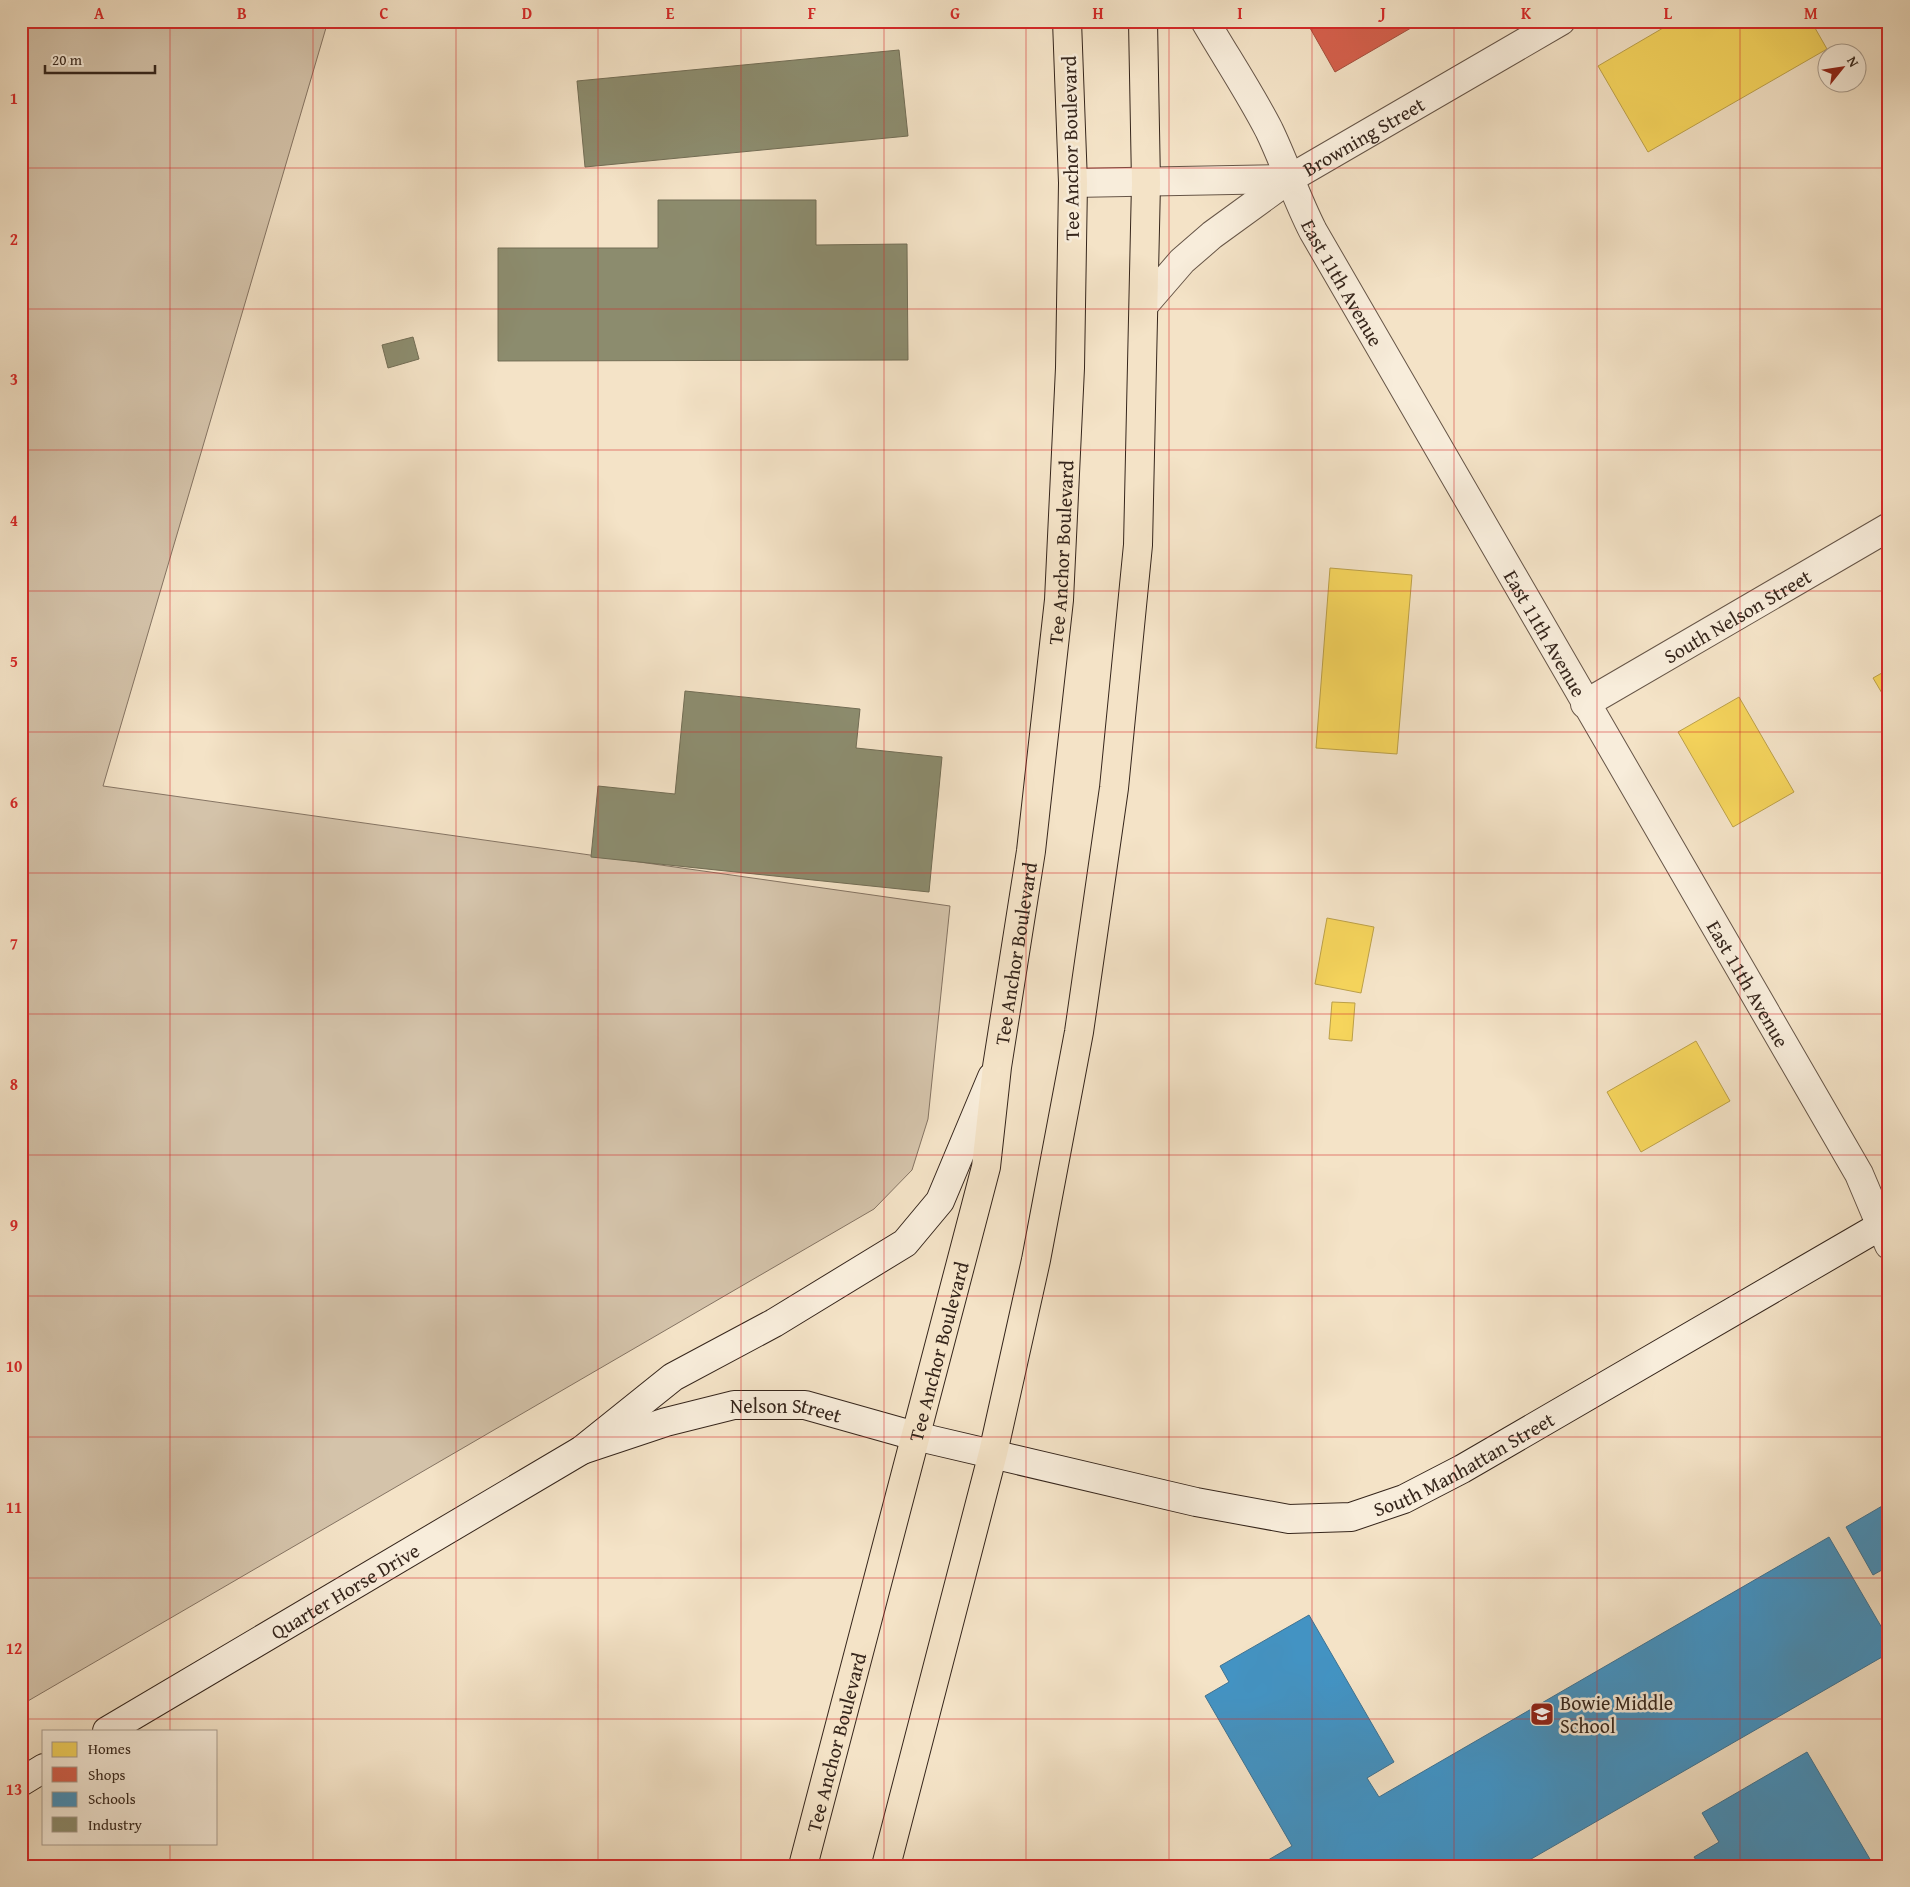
<svg xmlns="http://www.w3.org/2000/svg" width="1910" height="1887" font-family="'Gentium Book Plus',serif">
  <style>
    .green { fill: #d4c3aa; stroke: #857463 }
    .homes { fill: #f6d55c; stroke: #bca049 }
    .shops { fill: #d6604d; stroke: #a64f3e }
    .schools { fill: #4393c3; stroke: #3f7291 }
    .industry { fill: #8c8c6e; stroke: #726d55 }
    .lines { fill: none; stroke-linecap: round; stroke-linejoin: round }
    .street-casing { stroke: #665547; stroke-width: 30 }
    .secondary-casing { stroke: #36261c; stroke-width: 30 }
    .primary-casing { stroke: #36261c; stroke-width: 30 }
    .street { stroke: #f8eddb; stroke-width: 28 }
    .secondary { stroke: #f8eddb; stroke-width: 28 }
    .primary { stroke: #f4e3c7; stroke-width: 28 }
    .grid { fill: none; stroke: #d62828; stroke-width: 1; stroke-opacity: 0.55 }
    .labels { text-anchor: middle; dominant-baseline: central; stroke-width: 5; stroke-linejoin: round; paint-order: stroke }
    .street-label { font-size: 20px; fill: #36261c; stroke: #f8eddb }
    .poi-label { font-size: 20px; fill: #36261c; stroke: #f8eddb; text-anchor: start }
    .neatline { fill: none; stroke: #d62828; stroke-width: 2 }
    .grid-label { font-size: 16px; text-anchor: middle; font-weight: bold; fill: #d62828 }
  </style>
  <rect width="100%" height="100%" fill="#f4e3c7"/>
  <filter id="stains"><feTurbulence type="fractalNoise" baseFrequency=".004" numOctaves="4"/><feColorMatrix values="0 0 0 0 .2 0 0 0 0 .09 0 0 0 0 .02 0 0 0 .5 -.17"/></filter>
  <radialGradient id="worn" r=".72"><stop offset=".6" stop-color="#630" stop-opacity="0"/><stop offset="1" stop-color="#630" stop-opacity=".3"/></radialGradient>
  <path class="green" d="M21,21H328L103,786L950,906L928,1119L912,1170L874,1209L21,1705Z"/>
  <path class="homes" d="M1675,21H1811L1827,49L1648,152L1598,66Z
    M1330,568L1412,575L1397,754L1316,748Z
    M1889,669V705L1873,678Z
    M1739,697L1794,792L1733,827L1678,732Z
    M1327,918L1374,927L1361,993L1315,984Z
    M1332,1002L1355,1003L1352,1041L1329,1039Z
    M1696,1041L1730,1101L1641,1152L1607,1092Z"/>
  <path class="shops" d="M1306,21H1423L1335,72Z"/>
  <path class="schools" d="M1889,1502V1566L1873,1575L1846,1527Z
    M1829,1537L1889,1640V1653L1519,1866H1258L1292,1846L1205,1696L1229,1682L1220,1666L1309,1615L1394,1762L1367,1778L1379,1797Z
    M1807,1752L1874,1866H1700L1694,1857L1719,1842L1702,1813Z"/>
  <path class="industry" d="M899,50L908,136L585,167L577,81Z
    M658,200H816V245L907,244L908,360L498,361V248H658Z
    M413,337L419,359L388,368L382,345Z
    M685,691L860,709L856,748L942,757L929,892L591,857L598,786L675,794Z"/>
  <g class="lines">
    <g class="street-casing">
      <g id="street">
        <path id="s1" d="M1205,21C1226,57 1250,93 1269,130C1285,163 1296,198 1313,231L1859,1174L1889,1245"/>
        <path d="M1073,183L1289,179"/>
        <path id="s2" d="M1144,305L1182,261L1212,235L1289,179L1561,21"/>
        <path id="s3" d="M1585,704L1889,527"/>
      </g>
    </g>
    <g class="secondary-casing">
      <g id="secondary">
        <path id="s4" d="M582,1450L666,1422L734,1405H805L915,1436L1196,1502L1289,1519L1351,1517L1404,1499L1462,1469L1889,1221"/>
        <path id="s5" d="M107,1731L582,1450L673,1377L774,1323L905,1243L940,1201L992,1077"/>
        <path d="M21,1782L44,1768"/>
      </g>
    </g>
    <g class="primary-casing">
      <g id="primary">
        <path id="s6" d="M803,1866L986,1167L997,1067L1031,851L1059,600L1070,368L1073,183L1067,21"/>
        <path d="M886,1866L993,1453L1036,1260L1079,1032L1114,788L1138,545L1146,183L1143,21"/>
      </g>
    </g>
    <use href="#street" class="street"/>
    <use href="#secondary" class="secondary"/>
    <use href="#primary" class="primary"/>
  </g>
  <path class="grid" d="M170,21V1731M313,21V1866M456,21V1866M598,21V1866M741,21V1866M884,21V1866M1026,21V1866M1169,21V1866M1312,21V1866M1454,21V1866M1597,21V1866M1740,21V1866M21,168H1889M21,309H1889M21,450H1889M21,591H1889M21,732H1889M21,873H1889M21,1014H1889M21,1155H1889M21,1296H1889M21,1437H1889M21,1578H1889M21,1719H1889M170,1843V1866"/>
  <defs>
    <g id="school-square" transform="scale(1.25)"><rect x="-9" y="-9" width="18" height="18" rx="4" fill="#8f2418" stroke="#f8eddb"/><path d="M0-5L7-2L0 1L-7-2ZM-4 1L0 2.5L4 1V4Q0 6-4 4Z" fill="#fff"/></g>
  </defs>
  <g fill-rule="evenodd">
    <use href="#school-square" x="1542" y="1714"/>
  </g>
  <g class="labels">
    <g class="street-label">
      <text stroke="none"><textPath href="#s2" startOffset="279">Browning Street</textPath></text>
      <text transform="translate(1070 148) rotate(-91)">Tee Anchor Boulevard</text>
      <text stroke="none"><textPath href="#s1" startOffset="296">East 11th Avenue</textPath></text>
      <text stroke="none"><textPath href="#s6" startOffset="1342">Tee Anchor Boulevard</textPath></text>
      <text stroke="none"><textPath href="#s3" startOffset="176">South Nelson Street</textPath></text>
      <text stroke="none"><textPath href="#s1" startOffset="701">East 11th Avenue</textPath></text>
      <text stroke="none"><textPath href="#s6" startOffset="938">Tee Anchor Boulevard</textPath></text>
      <text stroke="none"><textPath href="#s1" startOffset="1106">East 11th Avenue</textPath></text>
      <text stroke="none"><textPath href="#s6" startOffset="532">Tee Anchor Boulevard</textPath></text>
      <text stroke="none"><textPath href="#s4" startOffset="211">Nelson Street</textPath></text>
      <text stroke="none"><textPath href="#s4" startOffset="914">South Manhattan Street</textPath></text>
      <text stroke="none"><textPath href="#s5" startOffset="276">Quarter Horse Drive</textPath></text>
      <text stroke="none"><textPath href="#s6" startOffset="128">Tee Anchor Boulevard</textPath></text>
    </g>
    <g class="poi-label">
      <text x="1560" y="1702">Bowie Middle<tspan x="1560" dy="23">School</tspan></text>
    </g>
  </g>
  <rect width="1910" height="1887" fill="none" stroke="#f4e3c7" stroke-width="55"/>
  <rect x="42" y="1730" width="175" height="115" fill="#f8eddb" stroke="#aa9d8f"/>
  <rect x="52" y="1742" width="25" height="15" fill="#f6d55c" stroke="#aa9d8f"/>
  <text x="88" y="1754" font-size="15" fill="#36261c">Homes</text>
  <rect x="52" y="1767" width="25" height="15" fill="#d6604d" stroke="#aa9d8f"/>
  <text x="88" y="1780" font-size="15" fill="#36261c">Shops</text>
  <rect x="52" y="1792" width="25" height="15" fill="#4393c3" stroke="#aa9d8f"/>
  <text x="88" y="1804" font-size="15" fill="#36261c">Schools</text>
  <rect x="52" y="1817" width="25" height="15" fill="#8c8c6e" stroke="#aa9d8f"/>
  <text x="88" y="1830" font-size="15" fill="#36261c">Industry</text>
  <g transform="translate(1842 68) rotate(60)"><circle r="24" fill="#f8eddb" stroke="#aa9d8f"/>
  <path d="M0-4L9 19L0 12L-9 19Z" fill="#8f2418"/>
  <text y="-8" font-size="14" font-weight="bold" text-anchor="middle" fill="#36261c">N</text>
  </g>
  <path d="M45 65v8h110v-8" fill="none" stroke="#36261c" stroke-width="2.5"/>
  <text x="52" y="65" font-size="15" fill="#36261c" stroke="#f8eddb" stroke-width="4" paint-order="stroke">20 m</text>
  <rect x="28" y="28" width="1854" height="1832" class="neatline"/>
  <g class="grid-label">
    <text x="99" y="19">A</text>
    <text x="242" y="19">B</text>
    <text x="384" y="19">C</text>
    <text x="527" y="19">D</text>
    <text x="670" y="19">E</text>
    <text x="812" y="19">F</text>
    <text x="955" y="19">G</text>
    <text x="1098" y="19">H</text>
    <text x="1240" y="19">I</text>
    <text x="1383" y="19">J</text>
    <text x="1526" y="19">K</text>
    <text x="1668" y="19">L</text>
    <text x="1811" y="19">M</text>
    <text x="14" y="104">1</text>
    <text x="14" y="245">2</text>
    <text x="14" y="385">3</text>
    <text x="14" y="526">4</text>
    <text x="14" y="667">5</text>
    <text x="14" y="808">6</text>
    <text x="14" y="949">7</text>
    <text x="14" y="1090">8</text>
    <text x="14" y="1231">9</text>
    <text x="14" y="1372">10</text>
    <text x="14" y="1513">11</text>
    <text x="14" y="1654">12</text>
    <text x="14" y="1795">13</text>
  </g>
  <rect width="100%" height="100%" filter="url(#stains)"/>
  <rect width="100%" height="100%" fill="url(#worn)"/>
</svg>
